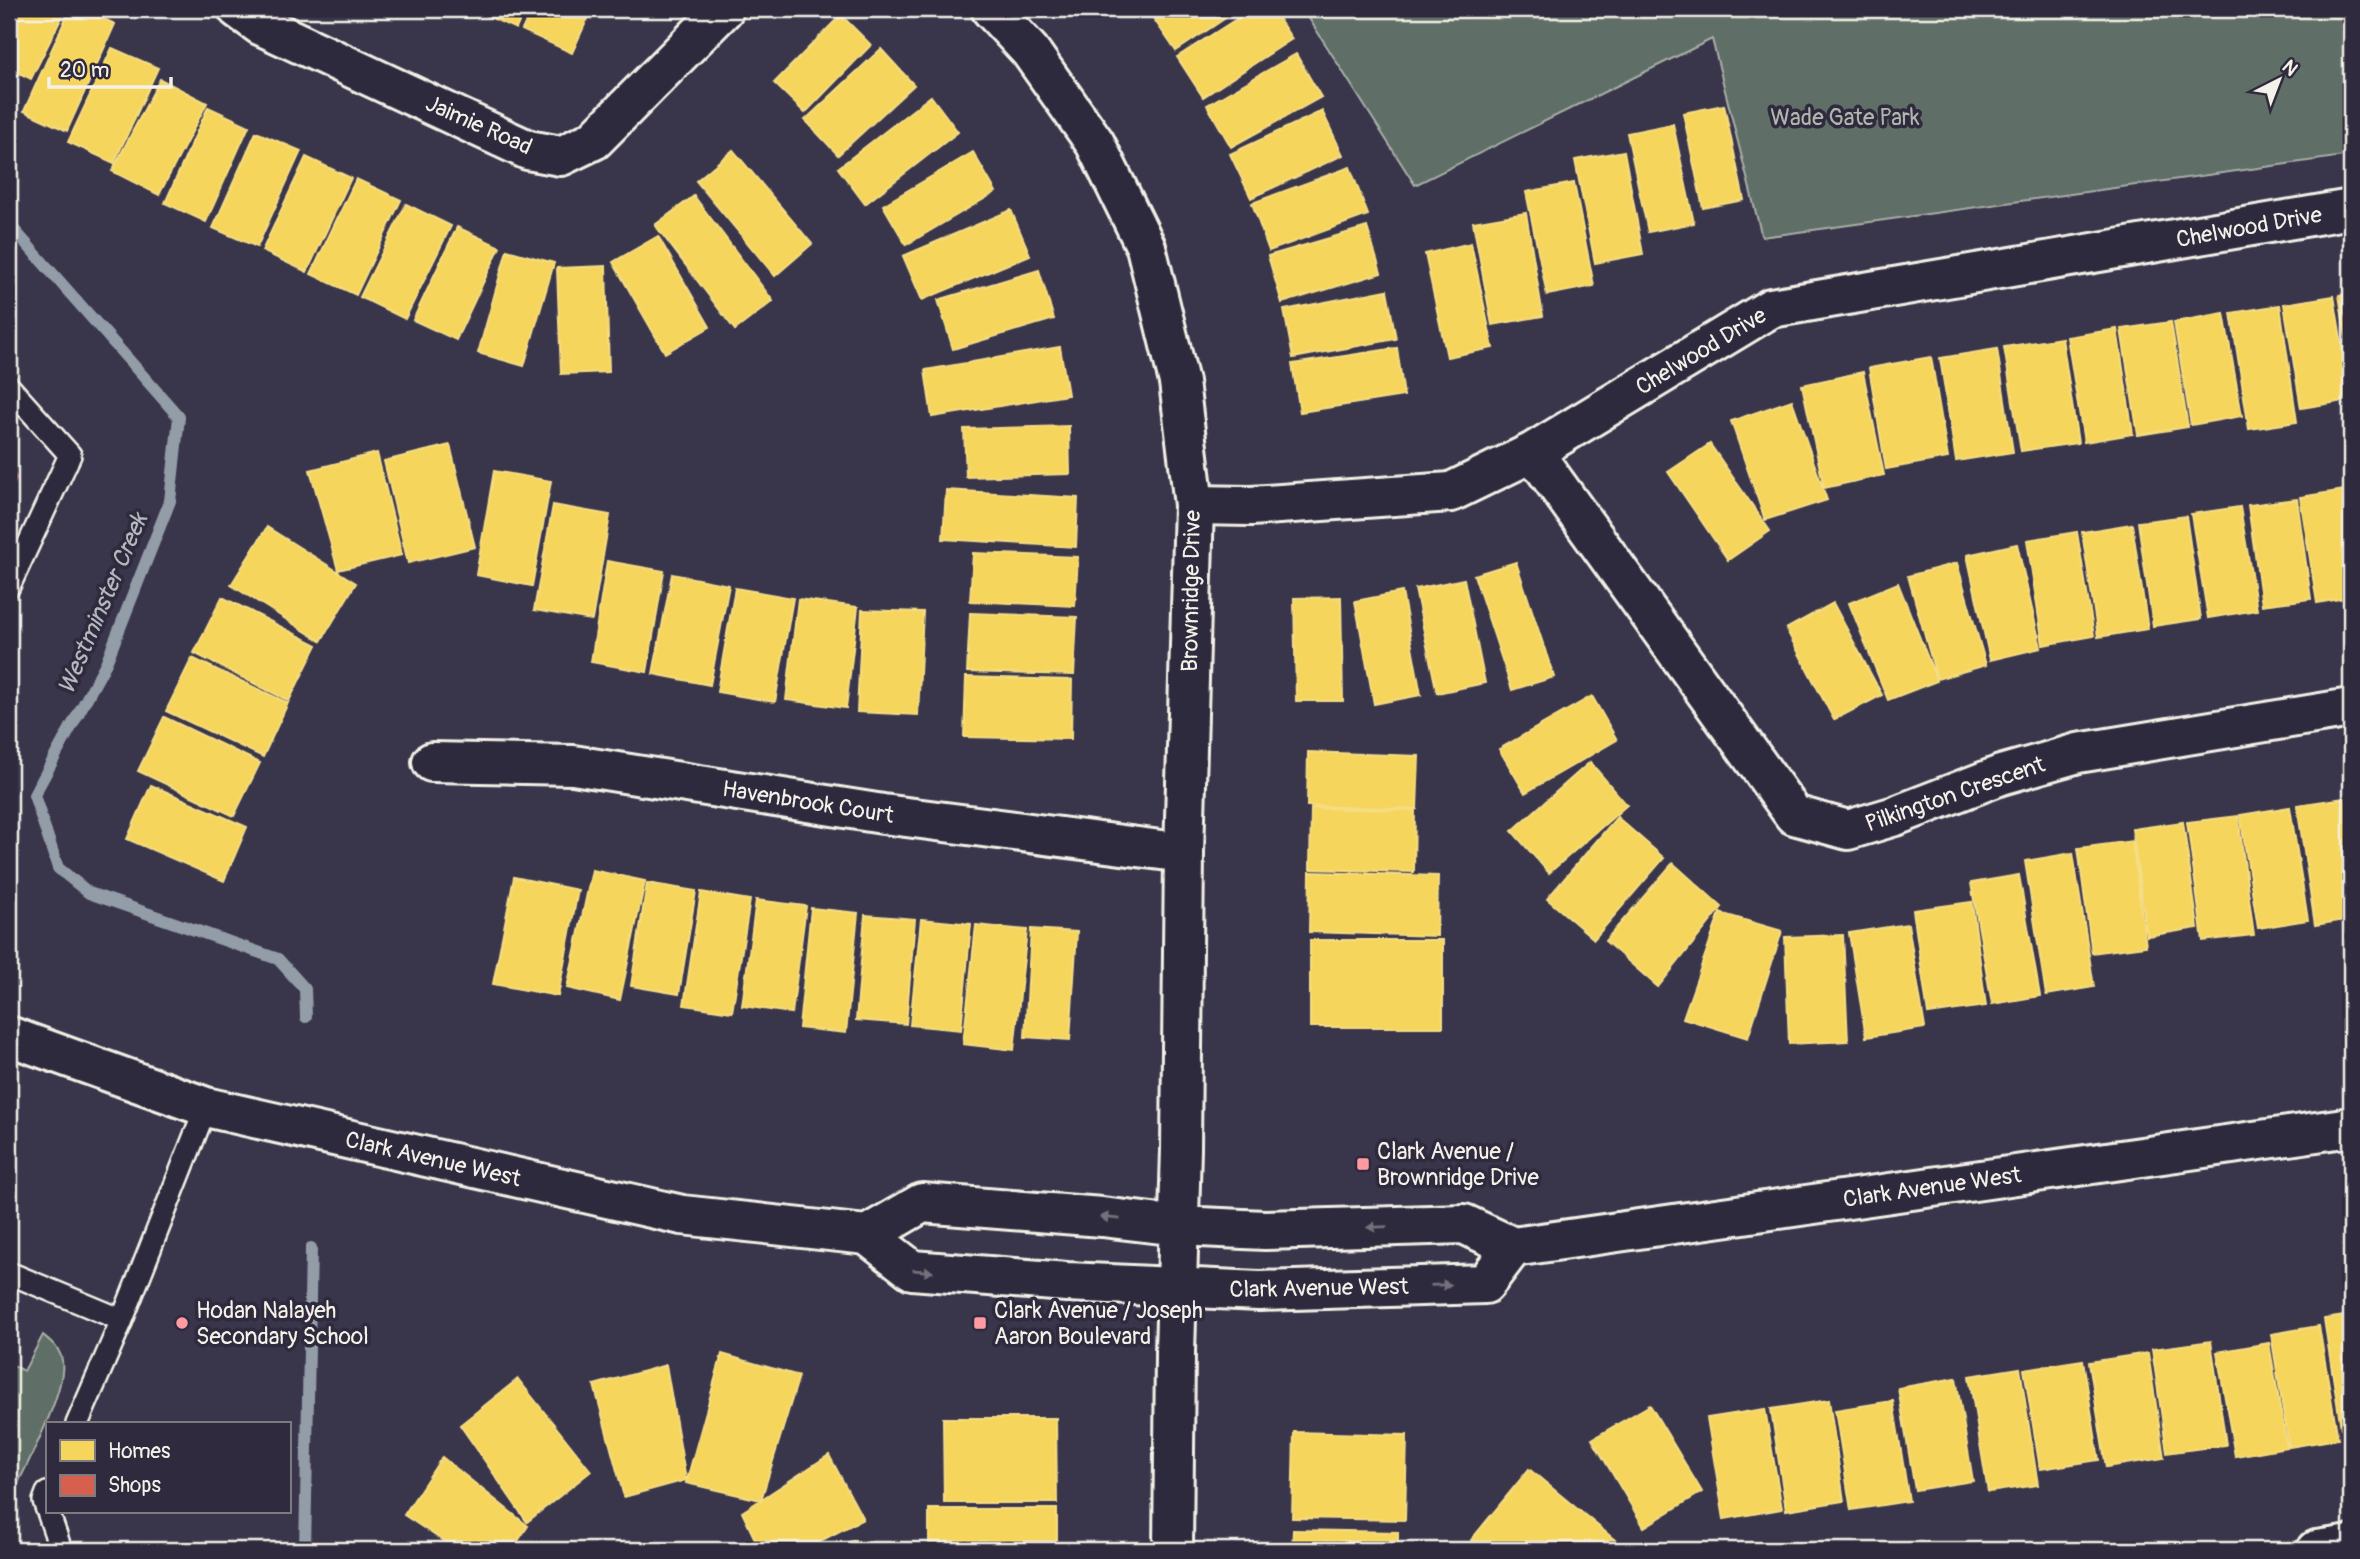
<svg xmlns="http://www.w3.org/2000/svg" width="2360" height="1559" font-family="Pangolin,sans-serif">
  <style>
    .green { fill: #5e6e66; stroke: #a9b0a7; stroke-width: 2 }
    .homes { fill: #f6d55c; stroke: #f5dd86; stroke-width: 2 }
    .shops { fill: #d6604d; stroke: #df8c7c; stroke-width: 2 }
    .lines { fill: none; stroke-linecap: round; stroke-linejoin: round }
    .stream { stroke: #939da8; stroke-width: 12 }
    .lane-casing { stroke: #f4f1e8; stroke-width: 26 }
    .street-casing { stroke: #f4f1e8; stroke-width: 44 }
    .secondary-casing { stroke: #f4f1e8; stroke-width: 44 }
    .lane { stroke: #2f2a3d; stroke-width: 21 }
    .street { stroke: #2f2a3d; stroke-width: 38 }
    .secondary { stroke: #2f2a3d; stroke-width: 38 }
    .oneway { fill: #747079 }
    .poi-dot { fill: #ff9aa2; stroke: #2f2a3d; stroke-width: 2.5 }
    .labels { text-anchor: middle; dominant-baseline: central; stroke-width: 7; stroke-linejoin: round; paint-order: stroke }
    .park-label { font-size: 23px; fill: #b0b6ae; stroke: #2f2a3d }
    .street-label { font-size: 23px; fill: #f4f1e8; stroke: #2f2a3d }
    .poi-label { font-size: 23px; fill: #f4f1e8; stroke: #2f2a3d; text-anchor: start }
    .water-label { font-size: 24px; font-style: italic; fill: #b4b9bd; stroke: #2f2a3d }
  </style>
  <rect width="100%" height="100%" fill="#39354b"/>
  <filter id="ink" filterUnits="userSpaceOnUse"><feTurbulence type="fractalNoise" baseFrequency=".0143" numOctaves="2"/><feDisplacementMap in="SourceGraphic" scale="14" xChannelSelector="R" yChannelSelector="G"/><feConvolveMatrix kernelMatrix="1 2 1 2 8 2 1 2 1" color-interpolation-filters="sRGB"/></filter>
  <g filter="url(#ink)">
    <path class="green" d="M1303,9H2351V155L1762,237L1712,39L1415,185Z
      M43,1335C50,1341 58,1347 61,1356C71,1384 26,1465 13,1494L9,1495V1363L24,1371Z"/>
    <path class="homes" d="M9,9H66L31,79L9,68Z
      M70,9H82L115,24L67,131L24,111Z
      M481,9H525L516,29L479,12Z
      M532,9H592L572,53L522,30Z
      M1154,9H1239L1176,51L1149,12Z
      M1252,9H1272L1292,39L1203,97L1177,57Z
      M841,15L871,45L805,113L774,83Z
      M112,48L158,68L114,163L68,142Z
      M881,49L914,85L838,155L805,120Z
      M1296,54L1321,97L1231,147L1207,105Z
      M160,79L207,103L159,195L112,171Z
      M931,96L958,132L865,204L838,168Z
      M1724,105L1744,200L1703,208L1683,113Z
      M208,107L249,126L206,222L165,203Z
      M1322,111L1343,155L1251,198L1230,154Z
      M1673,124L1694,223L1648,232L1627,133Z
      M256,132L301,151L257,247L213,228Z
      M733,150L812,244L775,276L696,181Z
      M1624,151L1643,254L1595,263L1575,160Z
      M973,152L996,192L906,245L883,205Z
      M306,157L351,178L307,272L262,251Z
      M1350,167L1368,215L1269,251L1252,203Z
      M356,179L401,200L356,295L311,274Z
      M1574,183L1594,286L1547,295L1526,192Z
      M694,196L773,301L735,330L655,225Z
      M406,204L451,226L405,319L360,297Z
      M1011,210L1030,255L922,300L903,256Z
      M1526,213L1543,316L1492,325L1473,222Z
      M457,227L500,247L456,340L413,320Z
      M1367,227L1381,273L1282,303L1268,256Z
      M658,236L710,327L665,353L613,262Z
      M1471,243L1493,348L1447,357L1425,254Z
      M507,250L554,263L524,366L478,353Z
      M606,266L609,372L561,374L557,268Z
      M1039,270L1054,319L953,349L938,300Z
      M1387,290L1396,339L1293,358L1284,310Z
      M2351,293V370L2339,295Z
      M2334,296L2351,400L2301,408L2284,304Z
      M2280,305L2297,422L2249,429L2231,313Z
      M2224,313L2242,416L2191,425L2174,322Z
      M2171,322L2188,427L2138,435L2121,329Z
      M2117,329L2133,434L2084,442L2067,337Z
      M2062,338L2078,443L2021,451L2004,347Z
      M1060,347L1068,395L932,417L925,370Z
      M1397,348L1404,396L1300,412L1292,364Z
      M1997,349L2013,452L1956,461L1940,358Z
      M1931,357L1948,458L1886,469L1869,368Z
      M1863,372L1884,475L1824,488L1802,385Z
      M1792,400L1827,500L1765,520L1731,421Z
      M1069,426L1070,474L966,477L964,429Z
      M1710,444L1770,531L1728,560L1668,472Z
      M450,445L475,547L408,563L384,461Z
      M377,453L402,555L338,570L310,470Z
      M494,471L551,481L532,586L476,575Z
      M2351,489V597L2317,603L2300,497Z
      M946,490L1078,498L1076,547L943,539Z
      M2297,499L2311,599L2262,605L2248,505Z
      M553,505L610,515L592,620L534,610Z
      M2240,507L2257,610L2208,618L2191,514Z
      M2186,516L2201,619L2153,626L2138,522Z
      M2132,524L2148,629L2098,637L2082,532Z
      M267,527L356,583L321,641L231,585Z
      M2077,532L2094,636L2043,645L2027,540Z
      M2017,544L2041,648L1990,660L1967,555Z
      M973,553L1078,557L1075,606L970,601Z
      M607,561L664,571L647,672L591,662Z
      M1516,562L1554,677L1512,690L1474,575Z
      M1957,563L1986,665L1937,679L1908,576Z
      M672,574L729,585L710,685L653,674Z
      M1464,579L1485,683L1437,693L1415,589Z
      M1898,583L1937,681L1888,700L1849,603Z
      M735,588L793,598L775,702L717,692Z
      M1402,592L1421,695L1374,704L1355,601Z
      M222,597L317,645L289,701L194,653Z
      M1341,597L1343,701H1296L1294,598Z
      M798,599L858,607L846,708L786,700Z
      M1833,603L1882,695L1834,720L1786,629Z
      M862,610L923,612L918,715L857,712Z
      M970,613L1077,617L1074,675L967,672Z
      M192,658L288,703L263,757L166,711Z
      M966,677L1072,680L1071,739L964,737Z
      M1592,696L1617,740L1525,793L1499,749Z
      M164,717L260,763L234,816L138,771Z
      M1308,752L1419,756L1417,809L1307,806Z
      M1590,762L1627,805L1549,873L1512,831Z
      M151,785L247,827L224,881L127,839Z
      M2345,798L2351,837V919L2315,925L2297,805Z
      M2290,807L2308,920L2258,928L2240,815Z
      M1311,808L1415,810L1414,872L1310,869Z
      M2238,816L2254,935L2203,941L2187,822Z
      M1617,817L1664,858L1594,939L1547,899Z
      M2183,822L2198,928L2147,936L2132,829Z
      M2132,841L2146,946L2092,953L2078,848Z
      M2073,853L2094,987L2046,995L2025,861Z
      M1673,863L1722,907L1658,987L1605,941Z
      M592,870L645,881L620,1000L567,988Z
      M1310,872L1438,876L1437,936L1309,932Z
      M2019,875L2040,996L1992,1004L1971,883Z
      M514,877L578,890L558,996L493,984Z
      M647,883L696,891L679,994L631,986Z
      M701,892L750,900L732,1012L684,1005Z
      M756,900L806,906L792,1013L742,1006Z
      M1972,902L1986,1006L1928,1014L1913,910Z
      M811,908L858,913L846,1033L799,1028Z
      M1720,913L1782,931L1748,1038L1683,1018Z
      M865,915L915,919L906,1024L856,1020Z
      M921,919L971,924L961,1030L910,1025Z
      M1908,924L1925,1028L1866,1037L1849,933Z
      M976,925L1027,930L1014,1050L963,1044Z
      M1031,929L1077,932L1070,1040L1025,1037Z
      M1843,935L1848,1041L1789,1044L1785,937Z
      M1310,940H1443V1027H1310Z
      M2351,1315V1426L2341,1428L2324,1319Z
      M2319,1326L2338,1439L2289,1447L2271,1334Z
      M2211,1341L2226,1445L2167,1453L2152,1349Z
      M2269,1343L2287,1447L2235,1456L2217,1352Z
      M2148,1353L2164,1458L2106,1467L2089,1362Z
      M722,1354L799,1376L761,1500L686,1483Z
      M2083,1360L2099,1460L2040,1469L2024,1369Z
      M666,1365L686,1480L624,1497L594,1385Z
      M2020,1368L2038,1485L1988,1492L1969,1376Z
      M1956,1378L1973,1481L1915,1490L1898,1388Z
      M518,1379L591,1471L527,1522L460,1425Z
      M1829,1400L1844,1501L1786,1510L1771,1409Z
      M1893,1401L1909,1501L1851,1510L1835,1410Z
      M1650,1405L1702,1492L1644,1527L1592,1439Z
      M1765,1409L1782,1509L1724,1519L1707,1418Z
      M943,1418H1056L1057,1503H944Z
      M1294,1432L1407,1435L1405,1520L1292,1518Z
      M829,1455L863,1519L803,1550H760L742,1512Z
      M442,1457L528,1526L512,1550H457L404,1515Z
      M1529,1469L1626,1549L1625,1550H1483L1471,1540Z
      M929,1509H1057V1550H929Z
      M1293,1530L1398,1532V1550H1292Z
      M855,1540L857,1550H824Z"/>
    <path class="shops" d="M9,459L16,479L9,496Z"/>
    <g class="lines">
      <path class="stream" d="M9,224L179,417L170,501L106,663L34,795L58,868L89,893L278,959L305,989L306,1017
        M305,1550L311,1248"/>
      <g class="lane-casing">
        <path id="lane" d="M9,387L70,455L9,586
          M9,1273L122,1320L206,1107
          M77,1424L122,1320
          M47,1493L44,1501L47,1510
          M48,1512L61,1550"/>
      </g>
      <g class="street-casing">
        <path id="street" d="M238,9L260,25L528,150L561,156L594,140L724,9
          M1533,452L1794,815L1848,830L1895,816L2001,775L2078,753L2351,708
          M1194,505L1251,506L1451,492L1533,452L1771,308L2351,209
          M432,762L573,765L883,814L1184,853
          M2316,1550L2351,1545"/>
      </g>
      <g class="secondary-casing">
        <path id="secondary" d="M991,9L1030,51L1095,143L1146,247L1179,382L1194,505L1184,853L1181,1149L1175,1353L1173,1550
          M9,1036L206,1107L682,1215L867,1235L912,1270L1067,1282L1259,1291L1485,1284L1513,1247
          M867,1235L922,1203L1102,1217L1178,1226L1265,1230L1464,1224L1513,1247L2351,1127"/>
      </g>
      <use href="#lane" class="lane"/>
      <use href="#street" class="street"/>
      <use href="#secondary" class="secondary"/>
    </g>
    <defs><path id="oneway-solid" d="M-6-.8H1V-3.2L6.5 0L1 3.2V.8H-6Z" transform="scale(1.75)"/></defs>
    <g class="oneway">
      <use href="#oneway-solid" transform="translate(1110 1218) rotate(-174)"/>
      <use href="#oneway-solid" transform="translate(1377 1227) rotate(178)"/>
      <use href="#oneway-solid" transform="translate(923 1271) rotate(6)"/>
      <use href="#oneway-solid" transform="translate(1441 1285) rotate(-2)"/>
    </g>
  </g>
  <g class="poi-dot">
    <rect x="1356" y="1157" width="14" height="14" rx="3.5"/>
    <circle cx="182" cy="1323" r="7"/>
    <rect x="973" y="1316" width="14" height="14" rx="3.5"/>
  </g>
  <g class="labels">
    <g class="park-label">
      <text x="1845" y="117">Wade Gate Park</text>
    </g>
    <g class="street-label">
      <text transform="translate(479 125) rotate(24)">Jaimie Road</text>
      <text transform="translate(2249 227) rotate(-10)">Chelwood Drive</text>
      <text transform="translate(1701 351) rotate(-31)">Chelwood Drive</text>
      <text transform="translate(1191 591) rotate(-89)">Brownridge Drive</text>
      <text transform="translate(1955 794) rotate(-19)">Pilkington Crescent</text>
      <text transform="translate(808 802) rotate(9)">Havenbrook Court</text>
      <text transform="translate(433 1159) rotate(13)">Clark Avenue West</text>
      <text transform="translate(1932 1187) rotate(-8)">Clark Avenue West</text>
      <text transform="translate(1319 1288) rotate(-1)">Clark Avenue West</text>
    </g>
    <g class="poi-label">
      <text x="1377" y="1151">Clark Avenue /<tspan x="1377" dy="26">Brownridge Drive</tspan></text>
      <text x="196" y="1310">Hodan Nalayeh<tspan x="196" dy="26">Secondary School</tspan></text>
      <text x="994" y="1310">Clark Avenue / Joseph<tspan x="994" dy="26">Aaron Boulevard</tspan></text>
    </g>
    <g class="water-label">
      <text transform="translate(103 604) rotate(-67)">Westminster Creek</text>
    </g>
  </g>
  <rect width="2360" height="1559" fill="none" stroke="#2f2a3d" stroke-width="35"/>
  <rect x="18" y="18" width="2325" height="1524" fill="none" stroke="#f4f1e8" stroke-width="2.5" filter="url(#ink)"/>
  <rect x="46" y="1422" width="245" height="91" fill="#2f2a3d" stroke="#7e7a81" stroke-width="2"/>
  <rect x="60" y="1440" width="35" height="21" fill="#f6d55c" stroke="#7e7a81" stroke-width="2"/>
  <text x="108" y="1458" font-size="21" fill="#f4f1e8">Homes</text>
  <rect x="60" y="1475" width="35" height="21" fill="#d6604d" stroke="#7e7a81" stroke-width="2"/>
  <text x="108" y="1492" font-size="21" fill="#f4f1e8">Shops</text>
  <g transform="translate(2279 80) rotate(42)" stroke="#2f2a3d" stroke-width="5" paint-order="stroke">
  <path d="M0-5L12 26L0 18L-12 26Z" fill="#f4f1e8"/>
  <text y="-10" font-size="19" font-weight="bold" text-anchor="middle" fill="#f4f1e8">N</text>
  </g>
  <path d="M49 77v10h122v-10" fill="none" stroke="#f4f1e8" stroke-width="3.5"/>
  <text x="60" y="77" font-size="21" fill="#f4f1e8" stroke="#2f2a3d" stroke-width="5" paint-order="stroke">20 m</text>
</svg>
